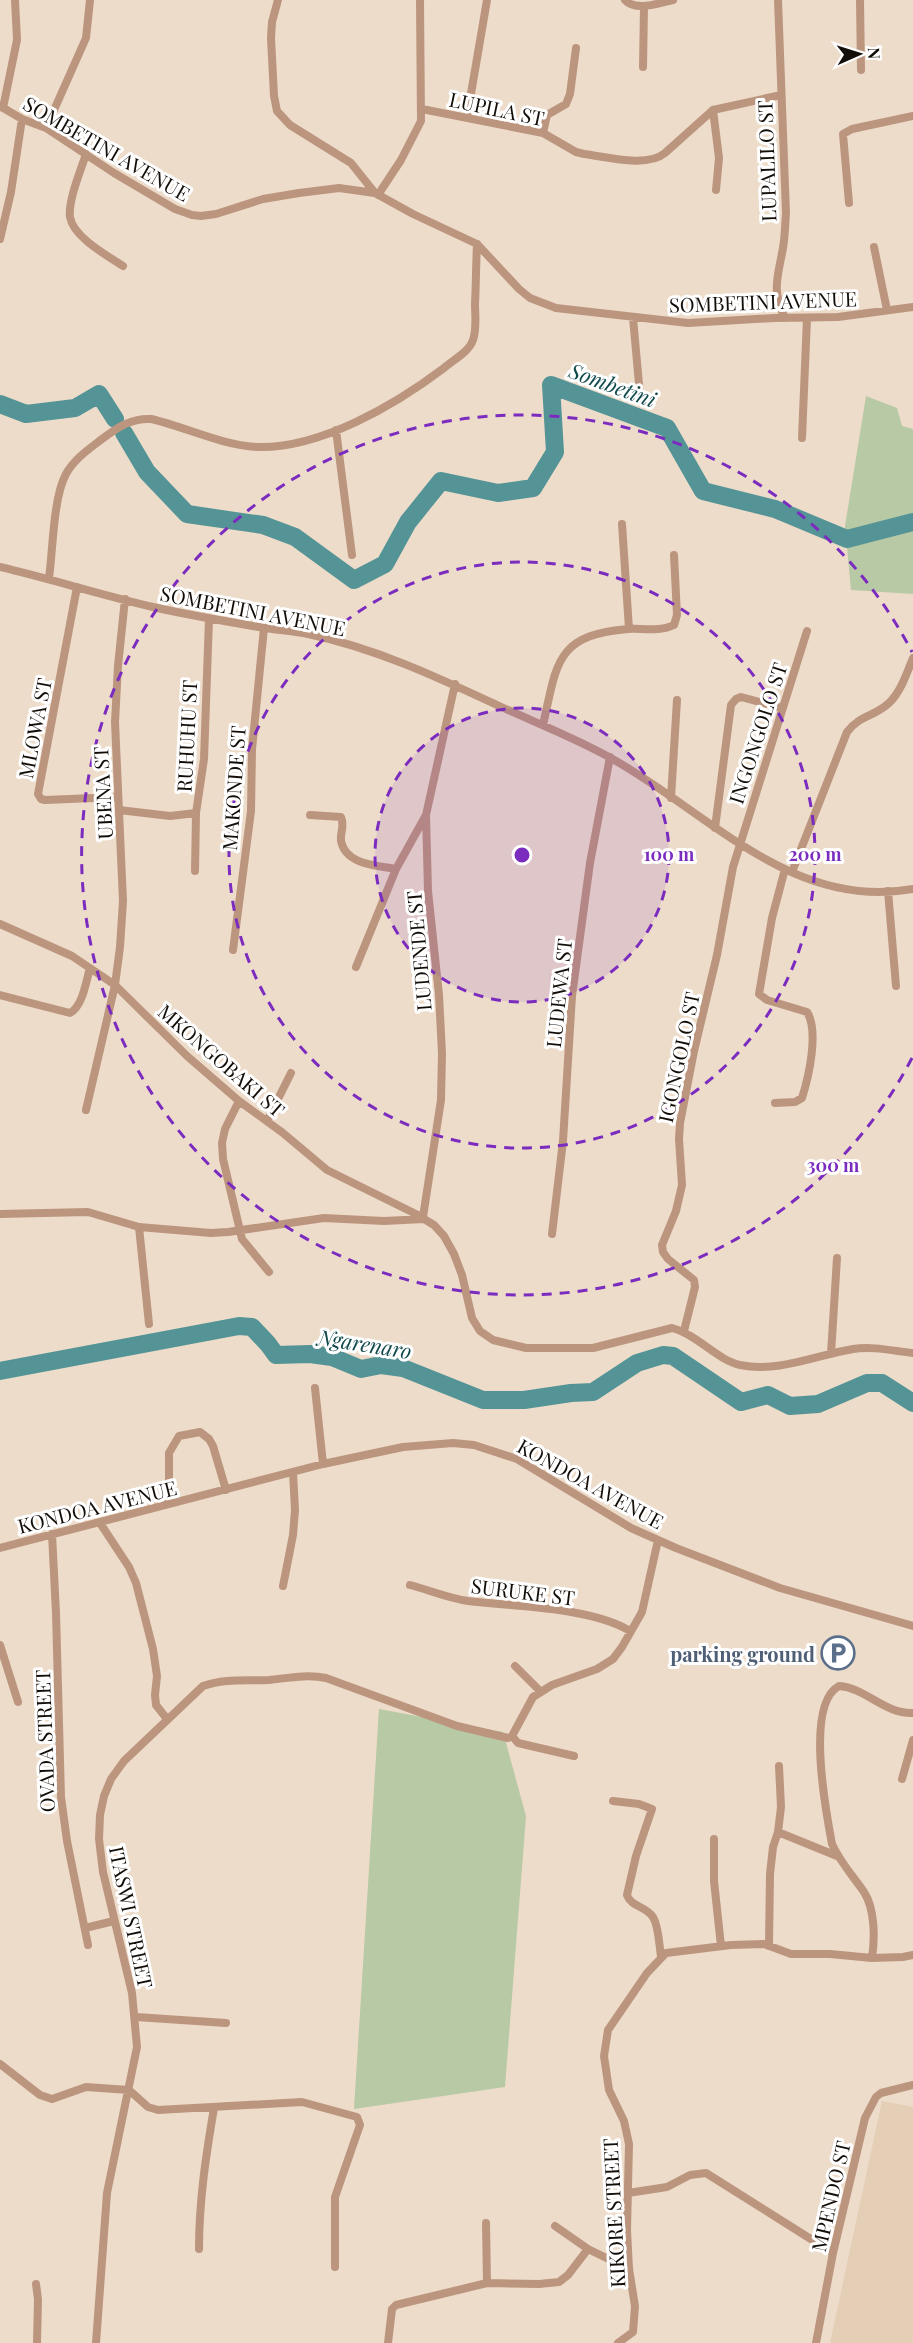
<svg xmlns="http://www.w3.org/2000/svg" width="913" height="2343" font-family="'Playfair Display',serif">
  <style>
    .built { fill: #e4ceb6 }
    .green { fill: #b8c9a5 }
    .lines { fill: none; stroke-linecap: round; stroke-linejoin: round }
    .river { stroke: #559496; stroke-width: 18 }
    .street { stroke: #bc957f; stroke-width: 8 }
    .ring { fill: none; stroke: #7b2cbf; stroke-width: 3; stroke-dasharray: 10 8 }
    .labels { text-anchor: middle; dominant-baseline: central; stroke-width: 6; stroke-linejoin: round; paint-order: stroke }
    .street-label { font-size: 20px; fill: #130d08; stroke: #fff }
    .service-label { font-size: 20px; font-weight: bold; fill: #4e5e75; stroke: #fff; text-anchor: end }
    .water-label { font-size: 21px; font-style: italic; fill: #114a4c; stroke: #fff }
    .centre { fill: #7b2cbf; stroke: #fff; stroke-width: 3 }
    .ring-label { font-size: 18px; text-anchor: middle; font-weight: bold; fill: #7b2cbf; stroke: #fff; stroke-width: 6; stroke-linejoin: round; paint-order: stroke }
  </style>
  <rect width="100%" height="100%" fill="#eddcca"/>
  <path class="built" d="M882,2101L913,2107V2343H830Z"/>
  <path class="green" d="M866,396L897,408L902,426L913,429V594L851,590L845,526Z
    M379,1709L503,1732L526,1816L505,2087L354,2109Z"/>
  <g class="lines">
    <path class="river" d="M0,404L26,414L75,408L99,394L115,419
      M124,433L147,472L187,514L263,525L295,537L354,580L385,564L408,522L441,481L498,493L533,488L555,452L551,385L667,428L703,491L775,509L847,539L913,522
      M0,1371L239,1326L252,1327L268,1344L276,1355L310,1354L332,1357L361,1369L381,1365L403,1368L483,1400H524L571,1393L593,1392L637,1363L663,1355L673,1356L741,1402L768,1395L790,1406L818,1404L867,1383H882L913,1403"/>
    <path class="street" d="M278,0L272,22L271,38L274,96L277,111L290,125L351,163L375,193
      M625,0C636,12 659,3 673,0
      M778,0L786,213C785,225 785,236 783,248C778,276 771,291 785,318
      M860,0L861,70
      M643,67L644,6
      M0,106L22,119L46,128L114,173L175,209L192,215L201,216L216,214L263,199L299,193L339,188L375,193L413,214L477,244L519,289L530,298L556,308L688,323L774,318L838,317L913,307
      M3,108L17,40L15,0
      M422,109L543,133L576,152L584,154C607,157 647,168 665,153L713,110L719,158L716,190
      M713,110L781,95
      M467,117L487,0
      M46,128L86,38L90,0
      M543,133L547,115L566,104L570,94L576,48
      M86,154C81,170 68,200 70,217C73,237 108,256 123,266
      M378,195L401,160L421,121L420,0
      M849,203L843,134L852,129L913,116
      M0,239L11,192L22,119
      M874,247L887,310
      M633,318L640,395
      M336,430L352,555
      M802,438L807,318
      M622,524L629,629
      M0,567C51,579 101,595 153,607C188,615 224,621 259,627C276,630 292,631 308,634C375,648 437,677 497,705C534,722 573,737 609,757C706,810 791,911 913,889
      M49,578C53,550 53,498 66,474C74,459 89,449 102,439C118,427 131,418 151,419C186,427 221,445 257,447C320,449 395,405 444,368C453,360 469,352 473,340C477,329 475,315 475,304C476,284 476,264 477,244
      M77,587L38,794L41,799L45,800L118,797
      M543,725C557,664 555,635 628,629C642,628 660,632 674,625L677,615L674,555
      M671,798L677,700
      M119,810L170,816L196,813L204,759L209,619
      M310,815L341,817C345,826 340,832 341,841C346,865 376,865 396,869
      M715,828L731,705L736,699L741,697L782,708
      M195,871L196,813
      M792,872L847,732C861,714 874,717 889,703C901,692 907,672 913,658
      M888,891L896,986
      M0,924L72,956L115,985L187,1056L239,1101L283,1133L327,1170L424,1218
      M233,950L251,811L252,749L264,628
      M356,967L396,869L426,815
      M0,995L70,1013C83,1006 86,981 90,968
      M239,1101L225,1129L222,1143L223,1159L242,1239L269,1272
      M775,1103L795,1102L802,1098C809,1076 819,1031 807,1012L767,1000L759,994L772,918L785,869
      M86,1110L115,985L120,947L123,901L115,722L118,666L125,599
      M267,1121L291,1073
      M0,1214L88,1212L139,1227L211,1233L228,1232L324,1218L384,1221L424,1219L434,1225L444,1236L454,1254L462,1275L472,1318L480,1331L493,1340L526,1348H593L672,1328C698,1335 717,1360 740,1365C778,1373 817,1355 853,1349C874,1346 893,1351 913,1353
      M423,1217L441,1100L442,1053L439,995L428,891L426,815L455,684
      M139,1227L149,1324
      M552,1234L563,1141L572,996L590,863L610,757
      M684,1331L695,1287L694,1280L668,1259L663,1252L662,1245L676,1211L682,1185L679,1139L680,1123L694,1051L717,955L733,867L807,631
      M831,1354L837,1258
      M315,1388L323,1464
      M169,1504V1453L179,1436L200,1432L209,1439L213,1446L226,1490
      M100,1523L129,1567L136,1583L153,1649L157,1676L155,1695L156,1705L167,1719
      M52,1534L56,1613L61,1797L67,1841L88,1945
      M0,1548L323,1464L403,1447L453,1443L474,1445L517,1459L631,1528L676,1548L780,1588L913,1626
      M410,1585C429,1590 448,1598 468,1601C516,1607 590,1607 630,1631
      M283,1586L293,1535L295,1510L293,1472
      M0,1645L18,1702
      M515,1666L540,1691
      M512,1736L518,1743L574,1756
      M902,1779L913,1740
      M613,1801L639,1804L652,1809L636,1856L627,1895C631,1907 646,1906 653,1917C659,1927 659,1945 661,1956
      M778,1832L837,1856
      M714,1839V1881L721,1946
      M85,1928L114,1921
      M769,1946L770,1874L773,1847L778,1832L781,1807L779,1766
      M872,1958C875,1938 875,1909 864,1892C853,1876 840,1862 832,1844C826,1812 805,1704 839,1686C866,1688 884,1714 913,1713
      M136,2017L226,2023
      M0,2064L40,2095L52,2099L86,2087L129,2090L148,2107L158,2110L302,2102L357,2117L360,2125L335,2197V2267
      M628,2193L667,2187L690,2175L706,2173L833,2253
      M486,2223L487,2283
      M555,2226L588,2249L629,2269
      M199,2249C199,2201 206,2155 214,2108
      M36,2284L38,2299L37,2343
      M96,2343L107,2193L137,2047L132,1993L103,1872L99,1839L100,1815L104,1796L111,1779L124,1761L203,1686C225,1678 246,1681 269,1680C288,1678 307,1674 326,1678L457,1726L508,1738L512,1736L533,1697L552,1685L597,1669L613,1659L622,1647L642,1612L658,1540
      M388,2343L392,2309L396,2305L487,2283L539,2284L559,2282L568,2275L588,2249
      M618,2343L633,2332L635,2306L629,2269L627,2230L629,2144L624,2121L609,2090L604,2056L608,2030L647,1973L666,1953L731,1945L764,1944L791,1954H830L872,1958L903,1957L913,1955
      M816,2343L833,2253L865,2118L876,2097L881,2093L913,2085"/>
  </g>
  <circle cx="522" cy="855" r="147" fill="#7b2cbf" fill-opacity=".12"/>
  <g class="ring">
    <circle cx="522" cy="855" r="147"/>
    <circle cx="522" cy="855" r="293"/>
    <path d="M912 1058A440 440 0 1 1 912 652"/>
  </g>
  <defs>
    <g id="parking-ring" transform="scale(1.725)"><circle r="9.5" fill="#fff" stroke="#5c6f8a" stroke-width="1.5"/><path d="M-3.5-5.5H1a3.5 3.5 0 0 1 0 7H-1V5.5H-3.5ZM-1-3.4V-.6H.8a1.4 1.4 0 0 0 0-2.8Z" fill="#5c6f8a"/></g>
  </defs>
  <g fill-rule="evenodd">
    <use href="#parking-ring" x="838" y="1653"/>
  </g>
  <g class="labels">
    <g class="street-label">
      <text transform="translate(497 108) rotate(12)">LUPILA ST</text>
      <text transform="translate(107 148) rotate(30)">SOMBETINI AVENUE</text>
      <text transform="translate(766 161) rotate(-92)">LUPALILO ST</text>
      <text transform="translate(763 301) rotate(-2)">SOMBETINI AVENUE</text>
      <text transform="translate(253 610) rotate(11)">SOMBETINI AVENUE</text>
      <text transform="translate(34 728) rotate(-79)">MLOWA ST</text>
      <text transform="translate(757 733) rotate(-72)">INGONGOLO ST</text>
      <text transform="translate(186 736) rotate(-87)">RUHUHU ST</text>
      <text transform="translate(233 788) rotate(-86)">MAKONDE ST</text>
      <text transform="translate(102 793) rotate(-93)">UBENA ST</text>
      <text transform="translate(418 951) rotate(-95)">LUDENDE ST</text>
      <text transform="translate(558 993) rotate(-84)">LUDEWA ST</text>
      <text transform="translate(678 1057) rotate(-78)">IGONGOLO ST</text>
      <text transform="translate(222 1060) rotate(41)">MKONGOBAKI ST</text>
      <text transform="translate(591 1483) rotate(29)">KONDOA AVENUE</text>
      <text transform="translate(97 1506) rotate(-14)">KONDOA AVENUE</text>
      <text transform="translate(523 1591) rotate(7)">SURUKE ST</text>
      <text transform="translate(44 1741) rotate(-92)">OVADA STREET</text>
      <text transform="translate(132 1917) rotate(78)">ITASWI STREET</text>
      <text transform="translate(830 2196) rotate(-77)">MPENDO ST</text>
      <text transform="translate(613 2213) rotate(-93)">KIKORE STREET</text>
    </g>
    <g class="service-label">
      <text x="815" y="1653">parking ground</text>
    </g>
    <g class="water-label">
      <text transform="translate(613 384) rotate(20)">Sombetini</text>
      <text transform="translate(365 1343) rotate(9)">Ngarenaro</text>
    </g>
  </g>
  <circle cx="522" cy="855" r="9" class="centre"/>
  <g class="ring-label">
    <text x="669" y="861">100 m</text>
    <text x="815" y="861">200 m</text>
    <text x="833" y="1172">300 m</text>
  </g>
  <g transform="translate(859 54) rotate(87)" stroke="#ffffff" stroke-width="4.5" paint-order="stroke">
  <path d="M0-4.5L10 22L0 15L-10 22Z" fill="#130d08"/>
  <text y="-9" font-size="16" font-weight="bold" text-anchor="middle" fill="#130d08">N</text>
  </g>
</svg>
